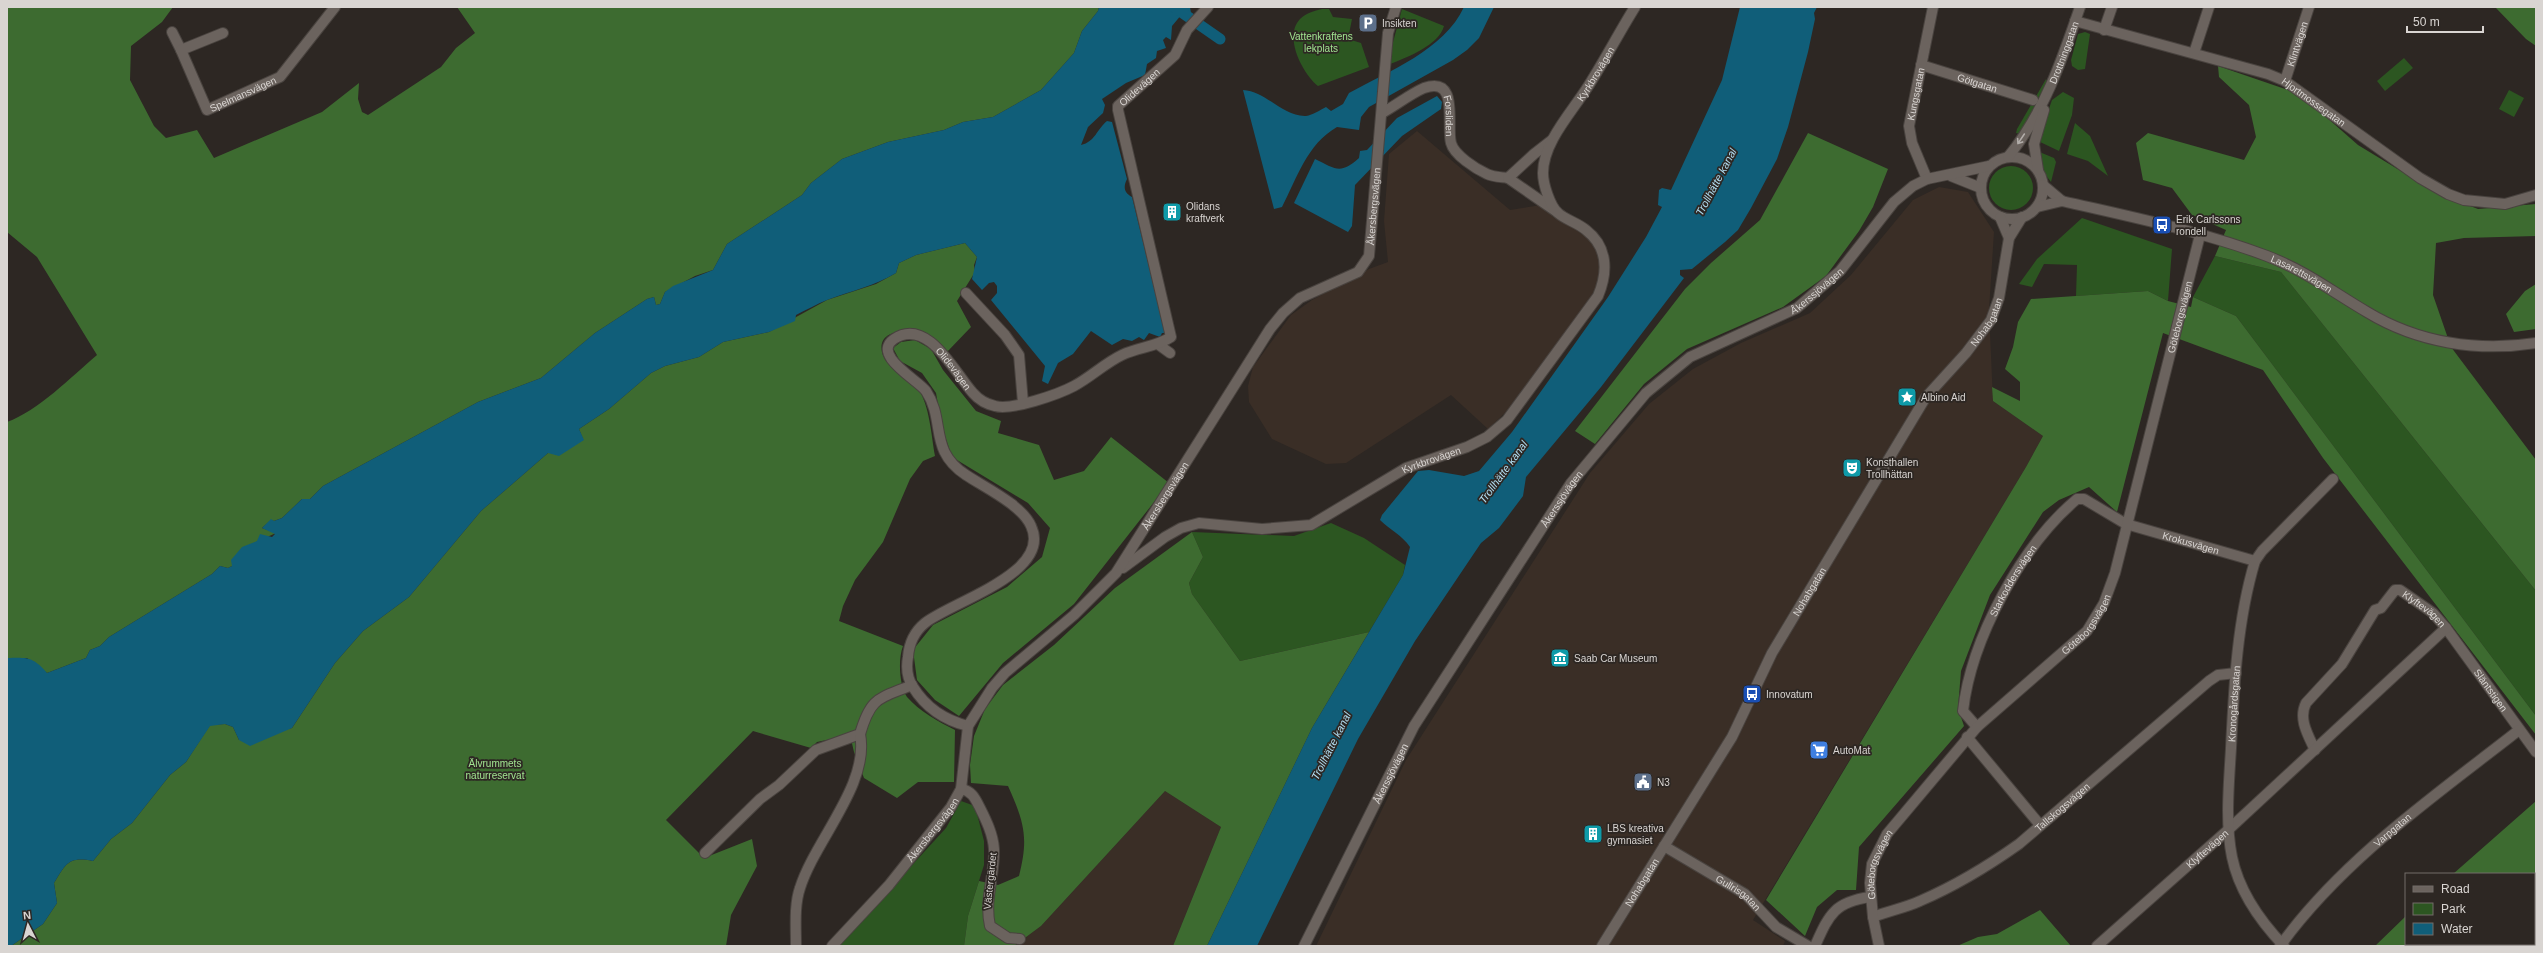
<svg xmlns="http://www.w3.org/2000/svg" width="2543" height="953" font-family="Helvetica,sans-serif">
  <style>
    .built { fill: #3a2e26 }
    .green { fill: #2c5621 }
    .forest { fill: #3d6b30 }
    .water { fill: #105e79 }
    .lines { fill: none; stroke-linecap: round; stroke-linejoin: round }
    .canal { stroke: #105e79; stroke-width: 11 }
    .minor-casing { stroke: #49433f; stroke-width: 12 }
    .minor { stroke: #6b635e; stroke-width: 10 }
    .oneway { stroke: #b2ada9 }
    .labels { text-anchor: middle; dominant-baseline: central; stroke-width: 3.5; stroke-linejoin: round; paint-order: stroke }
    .poi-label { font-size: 10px; fill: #d9d5d2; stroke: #2d2723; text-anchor: start }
    .park-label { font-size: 10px; fill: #a1e490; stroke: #2d2723 }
    .street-label { font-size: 10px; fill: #d9d5d2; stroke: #2d2723 }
    .water-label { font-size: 11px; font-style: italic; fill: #b2def2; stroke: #2d2723 }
  </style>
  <rect width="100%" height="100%" fill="#2d2723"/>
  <path class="built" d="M1417,131L1510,210L1541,205L1589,236L1596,247L1601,263L1600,282L1595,295L1509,409L1488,429L1451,395L1346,463L1326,464L1272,439L1249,402L1248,386L1253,367L1291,315L1312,300L1369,269L1388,262L1384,221L1389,154Z
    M1939,187L1968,192L1994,232L1989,310L1993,401L2043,436L2026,467L1753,920L1785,941L1783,946H1316L1406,760L1590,473L1649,404L1693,369L1741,343L1810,313L1851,275L1913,200Z
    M1165,791L1221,827L1173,946H1014L1041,926Z
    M2536,888V946H2459L2461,944H2534V889Z"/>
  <path class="green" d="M1322,9H1329L1333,17L1352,19L1348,39L1361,43L1369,67L1318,86C1303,74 1283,37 1300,19C1306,13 1314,11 1322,9Z
    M1402,9L1444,26C1439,45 1408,57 1390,64L1392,46Z
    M2085,32L2090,34L2085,69L2078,70L2072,66L2071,60L2078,34Z
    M2404,58L2413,68L2385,91L2377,81Z
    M2046,79L2047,82L2020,134L2016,133L2017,129Z
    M2509,90L2524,98L2514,117L2499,109Z
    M2063,92L2074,98L2072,115L2059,151L2038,141L2052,100Z
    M2075,123L2090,136L2108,176L2088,161L2067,154Z
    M2037,151L2054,158L2056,162L2051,182C2044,173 2037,164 2037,151Z
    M1989 188a22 22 0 1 1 44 0a22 22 0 1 1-44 0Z
    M2082,218L2172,249L2168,301L2148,291L2076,296L2077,265L2044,264L2032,287L2019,284L2037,259Z
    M2215,256L2281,272L2536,591V716L2236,316L2193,297Z
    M1331,523L1364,538L1405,565L1403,575L1369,632L1240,661L1192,594L1189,583L1203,557L1192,532L1294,536Z
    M961,801L975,806L984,841V865L968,916L964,946H838L946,828Z"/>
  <path class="forest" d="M7,7H173L162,22L131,46L130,80L154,126L166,138L197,130L214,158L322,112L359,83L358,99L362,112L368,115L441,67L456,48L475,33L457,7H1099L1098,11L1082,31L1074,53L1041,90L993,117L963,122L944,130L888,142L842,159L811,183L802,195L727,244L713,270L695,276L665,292L660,304L656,305L654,297L647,299L595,333L541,378L478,402L323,486L310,499H302L282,518L274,521L271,520L262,528L276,533L252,544L232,566L228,568L220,566L212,574L109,637L100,646L90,650L86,658L47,673L27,658H7V422C38,411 71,377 97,355L37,257L7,232Z
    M2495,7H2536V46L2526,39Z
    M2218,66L2300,94L2358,145L2437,193L2478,209L2536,204V236L2464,238L2436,243L2433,295L2451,347L2536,460V591L2281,272L2215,256L2226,230L2192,215L2172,188L2143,180L2136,143L2148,133L2244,160L2256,137L2249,105L2219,77Z
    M1808,133L1888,169L1873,207L1859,231L1826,276L1783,307L1687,349L1644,384L1595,444L1575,431L1685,289L1711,263L1760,220Z
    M965,243L977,257L974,265L975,272L957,301L971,327L947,352C942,347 933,336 926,334C912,329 877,328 882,352C886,370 908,373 918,388C930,407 931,434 935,456L923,461L910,479L883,542L855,580L843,606L839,621L903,646C898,659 899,685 907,697C919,711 939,722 955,730L954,782H918L897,798L864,778L854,752L850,735L817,742L811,748L753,731L666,820L704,858L752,839L757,866L731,915L726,946H11L43,924L57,903L54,883C66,864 68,856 93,861L111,839L132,823L170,775L186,762L210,725L225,724L233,727L239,740L292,728L335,663L363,631L409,597L481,511L548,453L583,439L579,429L609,409L651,373L665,366L699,357L723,342L769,332L827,300L876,284L896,273L899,263L916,255Z
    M2536,284V329L2514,332L2506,314L2525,291Z
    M2148,291L2168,301L2191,307L2193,297L2236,316L2536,716V735L2323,458L2263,370L2163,333L2117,512L2089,487L2059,500L2043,512L1990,595L1961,671L1958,708L1964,726L1859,847L1856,890H1837L1817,907L1805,936L1766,900L2026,467L2043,436L1993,401L1992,387L2020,401V382L2005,369L2013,347L2018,322L2031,299Z
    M915,340L931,349L943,370L976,411L1001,421L998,433L1039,445L1054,480L1084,471L1111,437L1169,483L1074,604L1003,663L959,716L935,700L917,680L913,650L933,625L1007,587L1042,557L1050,528L1028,503L952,457L942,427L936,393L922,373L900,361L893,348L901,342Z
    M1192,532L1203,557L1189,583L1192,594L1240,661L1369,632L1312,728L1207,946H1173L1221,827L1165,791L1041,926L1014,946H964L968,916L979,881L998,885L1019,876C1029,837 1024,822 1008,786L971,783L970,765L974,736L985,709L1003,685L1054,645L1115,588Z
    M2536,801V877L2534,878V874H2453Z
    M2040,910L2071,946H1957L1978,937L1997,934Z
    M2406,916V944H2446L2444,946H2375Z"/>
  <path class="water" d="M1099,7H1190L1191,13L1182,14L1172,26L1171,40L1166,37L1163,40L1166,48L1157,51L1156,58L1147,64L1145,75L1126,83L1102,99L1105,105L1103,113L1088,127L1081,145C1095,142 1097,129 1107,121L1112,122L1127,179C1123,187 1124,193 1132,197L1163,324L1168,333H1162L1160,337L1149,333L1144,340L1139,337L1132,341L1123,339L1112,345L1091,331L1073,354L1058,363L1048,384L1042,381L1045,366L991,300L997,293V286L994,282L989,283L982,290L972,279L977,257L965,243L916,255L899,263L896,273C874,286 851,291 827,300C817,304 806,310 796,315L795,321L769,332L723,342L699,357L665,366L651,373L609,409L579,429L584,440L559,456L548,453L481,511L409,597L363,631L335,663L292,728L250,746L239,740L233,727L225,724L210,726L186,762L170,775L132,823L111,839L93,861C68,856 66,864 54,883L57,903L43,924L11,946H7V658C27,657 34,657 47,673L86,658L90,650L100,646L109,637L212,574L220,566L228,568L232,566L231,560L242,547L257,541L260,534L272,537L275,534L262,528L271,519L274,521L282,518L302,499H310L323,486L478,402L541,378L595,333L647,299L654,297L656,305L660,304L665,292L673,286L713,270L727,244L802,195L811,183L842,159L888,142L944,130L963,122L993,117L1041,90L1074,53L1082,31L1098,11Z
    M1464,7H1494L1479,38L1467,50L1453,60L1369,107L1361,117L1359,130L1337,127C1307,144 1297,178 1282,207L1274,209L1243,90C1266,91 1283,117 1306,116C1313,115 1320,110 1326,107L1331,111L1343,104L1349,93C1389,71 1444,50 1464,7Z
    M1740,7H1817L1814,13L1815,19L1808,52L1788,127L1777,159L1751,208L1738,230L1725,242L1692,269L1680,270V275L1684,278L1601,387L1526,477L1523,496L1499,528L1481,543L1415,641L1358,739L1257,946H1207L1312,728L1403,575L1410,547C1402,535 1390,530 1380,520L1382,515L1418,471L1429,470L1464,476L1479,471L1512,432L1608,297L1646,237L1662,207L1658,205L1659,190L1662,188L1671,190L1722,80Z
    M1437,96L1442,102L1441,109L1402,136L1355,185L1352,226L1348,232L1294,203L1315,159C1336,169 1340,175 1359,158L1360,151L1367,150L1397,118Z"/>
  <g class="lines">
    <path class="canal" d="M1174,7L1220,39"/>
    <g class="minor-casing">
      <g id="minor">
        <path id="s1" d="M2075,21L2268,74L2285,81L2420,178L2448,194L2464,200L2505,204L2536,195"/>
        <path d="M2104,30L2112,7"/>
        <path d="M172,32L181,50"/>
        <path id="s2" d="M223,33L181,50L207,110L280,77L335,7"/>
        <path d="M2194,53L2209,7"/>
        <path id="s3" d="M1921,65L2033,100"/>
        <path id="s4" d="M2285,81L2309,7"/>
        <path id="s5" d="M1382,113C1395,106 1410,94 1424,88C1460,76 1446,124 1451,143C1454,155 1476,169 1487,174C1493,177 1501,177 1508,178"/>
        <path d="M1552,140L1534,154L1508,178L1557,212"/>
        <circle cx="2012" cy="188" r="31"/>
        <path id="s6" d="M2008,157C2044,113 2062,60 2080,7"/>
        <path d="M2038,170L2034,144L2044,110"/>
        <path d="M1951,176L1981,188"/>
        <path id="s7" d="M1927,179L1912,143L1909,126L1933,7"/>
        <path d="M2043,185L2062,201"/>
        <path id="s8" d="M2037,207L2062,201C2131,217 2201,231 2267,256C2308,272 2331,291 2367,312C2418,343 2478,352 2536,343"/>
        <path d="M2000,217L2009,238"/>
        <path d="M966,293L1005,335L1019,355L1023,403"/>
        <path d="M1159,345L1170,353"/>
        <path id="s9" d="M1123,568L1165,537L1181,528L1199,523L1262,529L1311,525L1406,468L1467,447L1487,437L1507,420L1598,296C1608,272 1608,247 1586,230C1578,223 1566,220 1558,213C1550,206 1543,184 1543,173C1543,140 1576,108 1592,80C1607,56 1620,31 1635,7"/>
        <path id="s10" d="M968,726C944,720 926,708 913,687C907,678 906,668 908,657C909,644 914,632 925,623C951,602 1053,573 1031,526C1022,505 984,487 966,475C928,450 946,421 926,391C918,380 871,355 894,339C928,316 956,375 973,393C979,400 986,404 995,406C1011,411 1059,394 1074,386C1091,377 1105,363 1122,355C1139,347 1156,347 1171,337L1118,110V106L1175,55L1187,30L1208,7"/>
        <path id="s11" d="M1977,727L1963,711C1971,639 2022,545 2077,499H2084L2126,524L2255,561"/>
        <path d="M1967,737L2040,825"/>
        <path id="s12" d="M2315,750C2308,735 2298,719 2306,703L2342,664L2375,610L2381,608L2395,590H2400L2433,613L2446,628L2536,752"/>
        <path d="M961,789C972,791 975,798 980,808C986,820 993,834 994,849C995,875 984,899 990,926L1008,938L1020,939"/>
        <path id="s13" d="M1664,846L1745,894L1776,927L1808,946"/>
        <path d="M705,853L760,799L779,785L816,750L860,734C871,696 879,699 912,685"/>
        <path id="s14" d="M1873,917C1888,911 1905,908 1920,901C1955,886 1988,866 2019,844L2209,681L2218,675L2236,673"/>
        <path d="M796,946C796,928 794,905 800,888C815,840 870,784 860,734"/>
        <path id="s15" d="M832,946L889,885L951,807L961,789L968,726L992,688L1005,673L1074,615L1116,573L1270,329L1283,313L1300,298L1358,272L1369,256L1388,33L1396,7"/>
        <path id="s16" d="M1304,946L1414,726L1571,483L1646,393L1690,357L1797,308L1840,271L1894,202L1913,186L1927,179L1989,166"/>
        <path id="s17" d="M1602,946L1732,737L1772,653L1926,397L1966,353L1991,320L1999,298L2009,238L2022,217"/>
        <path d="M1815,946C1829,915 1834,902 1870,897"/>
        <path id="s18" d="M1879,946L1873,917L1870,883L1872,864L1887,834L1977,727L2087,631L2104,603L2115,573L2200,235"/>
        <path id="s19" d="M2097,946L2228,830L2446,628"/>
        <path id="s20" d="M2280,946C2343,859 2436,795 2519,730"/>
        <path id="s21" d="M2284,946C2261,922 2239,891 2232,857C2225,822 2229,784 2231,748C2234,686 2237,621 2255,561L2262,551L2333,479"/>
      </g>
    </g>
    <use href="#minor" class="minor"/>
  </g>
  <defs><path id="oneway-shaft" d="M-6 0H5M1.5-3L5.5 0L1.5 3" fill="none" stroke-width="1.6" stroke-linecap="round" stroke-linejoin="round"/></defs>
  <use class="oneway" href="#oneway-shaft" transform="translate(2021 139) rotate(124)"/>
  <defs>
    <g id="parking-square" transform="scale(1)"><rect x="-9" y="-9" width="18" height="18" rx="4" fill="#5c6f8a" stroke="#2d2723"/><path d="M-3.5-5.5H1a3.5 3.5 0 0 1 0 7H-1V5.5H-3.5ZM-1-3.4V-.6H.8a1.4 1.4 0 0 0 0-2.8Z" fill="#fff"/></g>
    <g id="building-square" transform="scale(1)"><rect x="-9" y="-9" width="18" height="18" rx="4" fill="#0f9aa8" stroke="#2d2723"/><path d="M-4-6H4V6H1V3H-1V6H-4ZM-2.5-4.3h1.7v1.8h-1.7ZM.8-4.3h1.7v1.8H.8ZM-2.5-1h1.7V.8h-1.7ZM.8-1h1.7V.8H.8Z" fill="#fff"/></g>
    <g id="bus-square" transform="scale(1)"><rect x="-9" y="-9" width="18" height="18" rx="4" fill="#1a4fb4" stroke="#2d2723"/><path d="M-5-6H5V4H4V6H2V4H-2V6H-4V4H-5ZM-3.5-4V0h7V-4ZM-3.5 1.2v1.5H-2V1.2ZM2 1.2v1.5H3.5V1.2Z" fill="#fff"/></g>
    <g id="sight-square" transform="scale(1)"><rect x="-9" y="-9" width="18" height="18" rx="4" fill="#0f9aa8" stroke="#2d2723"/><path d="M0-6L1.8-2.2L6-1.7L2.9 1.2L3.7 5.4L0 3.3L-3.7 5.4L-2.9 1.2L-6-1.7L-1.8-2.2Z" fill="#fff"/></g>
    <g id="theatre-square" transform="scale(1)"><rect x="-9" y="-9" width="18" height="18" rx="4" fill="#0f9aa8" stroke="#2d2723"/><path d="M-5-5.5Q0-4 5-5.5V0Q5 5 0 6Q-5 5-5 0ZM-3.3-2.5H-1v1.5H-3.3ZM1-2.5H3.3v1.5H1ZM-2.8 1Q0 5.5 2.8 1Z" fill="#fff"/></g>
    <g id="museum-square" transform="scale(1)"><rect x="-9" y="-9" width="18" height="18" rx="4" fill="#0f9aa8" stroke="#2d2723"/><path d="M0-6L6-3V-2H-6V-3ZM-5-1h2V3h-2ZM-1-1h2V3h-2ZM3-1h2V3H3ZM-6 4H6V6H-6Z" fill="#fff"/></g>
    <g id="supermarket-square" transform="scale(1)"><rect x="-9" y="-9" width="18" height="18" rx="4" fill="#3f7fe0" stroke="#2d2723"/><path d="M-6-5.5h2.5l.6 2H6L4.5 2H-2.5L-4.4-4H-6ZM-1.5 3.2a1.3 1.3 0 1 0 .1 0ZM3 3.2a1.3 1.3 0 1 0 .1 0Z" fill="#fff"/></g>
    <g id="civic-square" transform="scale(1)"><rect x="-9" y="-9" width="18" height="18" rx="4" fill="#5c6f8a" stroke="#2d2723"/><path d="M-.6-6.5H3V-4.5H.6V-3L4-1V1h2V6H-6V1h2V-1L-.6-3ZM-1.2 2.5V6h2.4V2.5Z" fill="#fff"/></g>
  </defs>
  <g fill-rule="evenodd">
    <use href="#parking-square" x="1368" y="23"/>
    <use href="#building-square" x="1172" y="212"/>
    <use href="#bus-square" x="2162" y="225"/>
    <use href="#sight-square" x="1907" y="397"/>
    <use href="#theatre-square" x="1852" y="468"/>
    <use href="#museum-square" x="1560" y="658"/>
    <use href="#bus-square" x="1752" y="694"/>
    <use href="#supermarket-square" x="1819" y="750"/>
    <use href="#civic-square" x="1643" y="782"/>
    <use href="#building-square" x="1593" y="834"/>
  </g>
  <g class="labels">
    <g class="poi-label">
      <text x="1382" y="23">Insikten</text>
      <text x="1186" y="206">Olidans<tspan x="1186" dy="12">kraftverk</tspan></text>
      <text x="2176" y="219">Erik Carlssons<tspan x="2176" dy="12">rondell</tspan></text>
      <text x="1921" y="397">Albino Aid</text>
      <text x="1866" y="462">Konsthallen<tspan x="1866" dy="12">Trollhättan</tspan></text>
      <text x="1574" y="658">Saab Car Museum</text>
      <text x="1766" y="694">Innovatum</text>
      <text x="1833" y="750">AutoMat</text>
      <text x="1657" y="782">N3</text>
      <text x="1607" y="828">LBS kreativa<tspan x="1607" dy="12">gymnasiet</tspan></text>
    </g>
    <g class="park-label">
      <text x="1321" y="36">Vattenkraftens<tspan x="1321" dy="12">lekplats</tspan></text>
      <text x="495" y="763">Älvrummets<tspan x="495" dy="12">naturreservat</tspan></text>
    </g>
    <g class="street-label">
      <text stroke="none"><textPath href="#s4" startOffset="39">Klintvägen</textPath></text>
      <text stroke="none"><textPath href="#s6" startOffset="119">Drottninggatan</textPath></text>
      <text stroke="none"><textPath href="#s9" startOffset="842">Kyrkbrovägen</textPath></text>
      <text stroke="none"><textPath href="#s3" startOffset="59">Götgatan</textPath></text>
      <text stroke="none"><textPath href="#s10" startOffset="1135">Olidevägen</textPath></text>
      <text stroke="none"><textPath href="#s2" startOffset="150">Spelmansvägen</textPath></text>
      <text stroke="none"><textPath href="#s7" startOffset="89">Kungsgatan</textPath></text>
      <text stroke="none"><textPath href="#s1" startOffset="254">Hjortmossegatan</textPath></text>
      <text stroke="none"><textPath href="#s5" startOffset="97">Forsliden</textPath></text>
      <text stroke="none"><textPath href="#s15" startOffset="946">Åkersbergsvägen</textPath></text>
      <text stroke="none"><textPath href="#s8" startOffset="277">Lasarettsvägen</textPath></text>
      <text stroke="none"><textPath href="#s16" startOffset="853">Åkerssjövägen</textPath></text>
      <text stroke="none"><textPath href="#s18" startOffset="731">Göteborgsvägen</textPath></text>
      <text stroke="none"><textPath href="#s17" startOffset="735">Nohabgatan</textPath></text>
      <text stroke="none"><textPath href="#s10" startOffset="620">Olidevägen</textPath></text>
      <text stroke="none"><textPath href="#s9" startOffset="339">Kyrkbrovägen</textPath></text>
      <text stroke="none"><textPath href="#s15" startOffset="573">Åkersbergsvägen</textPath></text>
      <text stroke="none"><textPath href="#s16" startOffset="517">Åkerssjövägen</textPath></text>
      <text stroke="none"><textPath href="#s11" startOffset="390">Krokusvägen</textPath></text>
      <text stroke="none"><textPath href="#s11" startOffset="162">Starkoddersvägen</textPath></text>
      <text stroke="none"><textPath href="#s17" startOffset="411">Nohabgatan</textPath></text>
      <text stroke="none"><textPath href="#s12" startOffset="231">Klyftevägen</textPath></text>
      <text stroke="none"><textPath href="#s18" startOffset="407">Göteborgsvägen</textPath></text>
      <text stroke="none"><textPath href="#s12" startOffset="337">Släntstigen</textPath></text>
      <text stroke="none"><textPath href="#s21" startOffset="258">Kronogårdsgatan</textPath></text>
      <text stroke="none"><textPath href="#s16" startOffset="193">Åkerssjövägen</textPath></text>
      <text stroke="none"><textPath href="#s14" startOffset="221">Tallskogsvägen</textPath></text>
      <text stroke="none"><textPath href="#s15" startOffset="154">Åkersbergsvägen</textPath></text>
      <text stroke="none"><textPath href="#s20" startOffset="162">Varpgatan</textPath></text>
      <text stroke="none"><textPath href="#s19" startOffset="147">Klyftevägen</textPath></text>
      <text stroke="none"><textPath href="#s18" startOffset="84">Göteborgsvägen</textPath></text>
      <text transform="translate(990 881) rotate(-84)">Västergärdet</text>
      <text stroke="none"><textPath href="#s17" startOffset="75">Nohabgatan</textPath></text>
      <text stroke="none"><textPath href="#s13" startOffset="88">Gullrisgatan</textPath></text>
    </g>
    <g class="water-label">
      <text transform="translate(1716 182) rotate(-62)">Trollhätte kanal</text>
      <text transform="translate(1503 472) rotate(-54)">Trollhätte kanal</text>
      <text transform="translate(1331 746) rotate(-63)">Trollhätte kanal</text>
    </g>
  </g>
  <rect width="2543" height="953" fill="none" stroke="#d9d5d2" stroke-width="16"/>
  <rect x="2405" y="873" width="130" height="72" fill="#2d2723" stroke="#726d69"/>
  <rect x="2413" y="886" width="20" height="6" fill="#6b635e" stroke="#726d69"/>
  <text x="2441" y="893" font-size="12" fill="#d9d5d2">Road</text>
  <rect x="2413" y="903" width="20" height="12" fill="#2c5621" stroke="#726d69"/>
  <text x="2441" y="913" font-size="12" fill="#d9d5d2">Park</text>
  <rect x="2413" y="923" width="20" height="12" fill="#105e79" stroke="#726d69"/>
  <text x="2441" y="933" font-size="12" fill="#d9d5d2">Water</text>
  <g transform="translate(28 925) rotate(354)" stroke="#2d2723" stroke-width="3" paint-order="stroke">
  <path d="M0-3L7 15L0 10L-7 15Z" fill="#d9d5d2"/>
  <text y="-6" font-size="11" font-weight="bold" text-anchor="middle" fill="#d9d5d2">N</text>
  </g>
  <path d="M2407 26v6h76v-6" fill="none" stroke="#d9d5d2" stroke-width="2"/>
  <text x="2413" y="26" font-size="12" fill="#d9d5d2" stroke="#2d2723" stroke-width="3" paint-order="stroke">50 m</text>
</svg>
